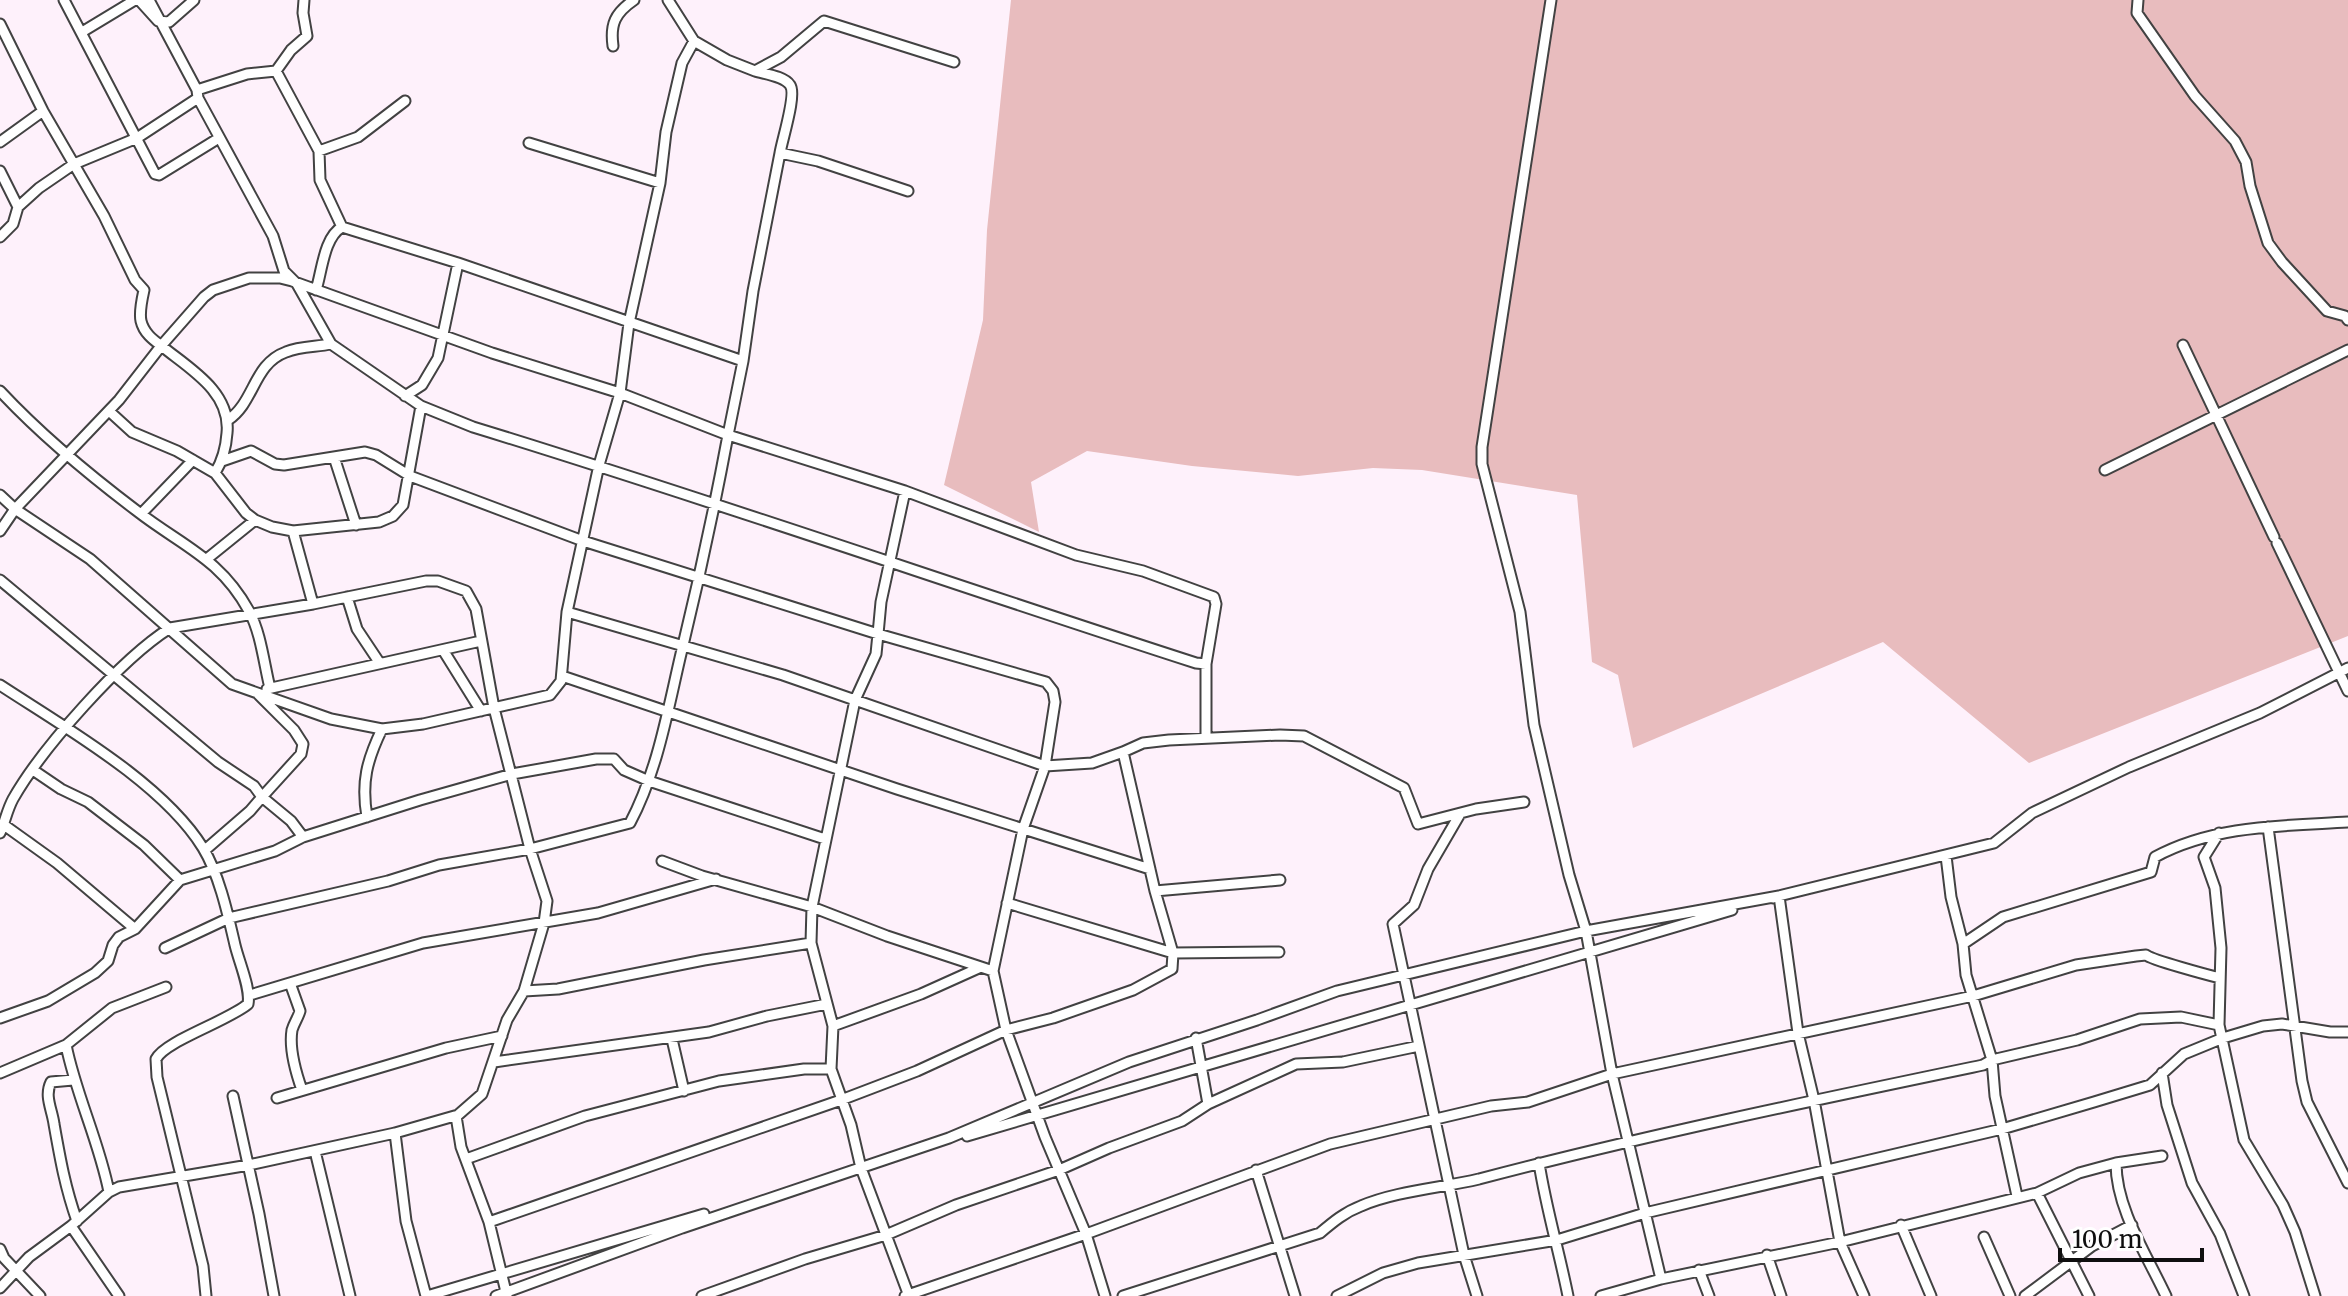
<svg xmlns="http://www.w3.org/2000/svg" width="2348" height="1296" font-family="Merriweather,serif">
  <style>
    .green { fill: #e8bcbe }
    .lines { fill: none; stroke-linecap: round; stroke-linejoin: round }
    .minor-casing { stroke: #424242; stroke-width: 13 }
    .minor { stroke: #fff; stroke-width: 9 }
  </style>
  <rect width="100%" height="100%" fill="#fef1fb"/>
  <path class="green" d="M1011,0H2348V636L2029,763L1883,642L1633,748L1618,675L1592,662L1577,495L1422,470L1373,468L1298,476L1192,466L1087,451L1031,482L1039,532L944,485L983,320L987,230Z"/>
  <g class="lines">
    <g class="minor-casing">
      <path id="minor" d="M64,0L155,174L159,175L219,138
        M139,0L158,21L169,22L194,0
        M149,0L197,90
        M668,0L694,41L727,60L755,71L781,57L824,21L954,62
        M1551,0L1482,447V464L1520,612L1534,725L1569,875L1586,931L1612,1074L1661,1279
        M2138,0L2137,13L2195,96L2235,141L2246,162L2250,186L2268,243L2282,262L2327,311L2345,316L2348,320
        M0,24L43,111L104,216L135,280L144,290C142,299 139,312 141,321C144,334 155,341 164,348C192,370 231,393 227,433C226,448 223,460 215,473
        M82,32L135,0
        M613,46C610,24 615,13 634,0
        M276,71L319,151L320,180L342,227
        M755,71C765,74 784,76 790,85C797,94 782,140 780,153
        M198,98L273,236L284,271L297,284L331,344L421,406L473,427C715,501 954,585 1196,663L1206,664V738
        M0,142L43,111
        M529,143L660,183
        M319,151L358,137L405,101
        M0,171L18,207
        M908,191L818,161L780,153L753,291L743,361L728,435L905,491L1076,555L1143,571L1214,597L1216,604L1206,664
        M342,227L458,263L743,361
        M0,237L13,224L18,207L39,188L74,164L137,138L198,98L197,90L247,74L276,71L291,50L307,36L303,13L304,0
        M316,290C322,271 324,237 342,227
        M2183,345L2274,537
        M0,391C42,436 88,474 137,511C182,546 220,558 249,611C261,633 264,664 270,688
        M405,396L422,385L438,358L458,263
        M109,411L132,432L177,451L215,473L246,513L255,520L272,527L293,531L379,522L393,516L403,505L421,406
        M228,420C255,402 253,364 286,352C300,346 316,347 331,344
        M334,457L356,525
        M222,461L251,451L275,464L284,465L365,452L376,455L410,476L583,541L878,634L881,602L905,491
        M2105,470L2348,350
        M0,495L15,509L90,559L232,684L331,719L382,729L423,724L550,695L561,681L567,612L599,465L620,393L492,353L292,281L280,278H249L213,290L204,297L161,346L119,400L15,509L0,531
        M141,514L193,460
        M293,531L313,604
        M2277,543L2348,691
        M208,558L255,520
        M0,580L218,762L254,786L262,797L301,754L303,744L294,730L258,694
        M347,597L357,629L379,662
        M443,650L481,711
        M562,676L897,789L1150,869
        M0,685C64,727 163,783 203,848C219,874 228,915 235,945C239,962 251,989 248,1004C228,1021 165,1041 156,1059L157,1077L203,1266L206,1296
        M267,689L481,641
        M1123,752L1143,743L1169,740L1280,735L1304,736L1404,788L1418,824L1476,809L1524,802
        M33,770L61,789L88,802L144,845L180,880L275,851L303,837L420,800L512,774L596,759H614L624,770L649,781L825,839
        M1460,814L1428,869L1414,905L1393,924L1464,1255L1477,1296
        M367,817C361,782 367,760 382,729
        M4,825L57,863L135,929
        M2268,827L2302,1081L2307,1102L2348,1183
        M0,833C5,822 7,810 13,799C42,748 121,659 170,628L313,604L426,581H438L466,591L476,609L494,708L530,849L547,901L544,923L524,991L507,1020L482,1094L458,1115L395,1133L406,1221L426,1296
        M2219,833L2204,857L2215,888L2221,948L2219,1025L2244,1140L2283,1205L2295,1232L2315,1296
        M205,850L250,811L262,797L291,821L303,837
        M1946,856L1951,897L1963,944L1966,975L1992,1060L1995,1096L2017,1196
        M662,861L702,876L812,907L887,936L993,971
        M1155,891L1280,880
        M1773,898L1779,896L1798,1033L1814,1100L1840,1242L1864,1296
        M1007,903L1173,953L1279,952
        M1963,944L2003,917L2151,872L2155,857C2214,825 2282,826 2348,822
        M165,948L229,918L388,881L439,865L530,849L630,823C657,772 667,714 680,658C698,584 714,510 728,435L620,393L629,323L660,183L666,132L682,63L694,41
        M290,983L300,1011C298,1018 294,1023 292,1030C289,1048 296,1073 302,1090
        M524,991L558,989L704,960L811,943
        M250,995L423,943L598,913L716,879
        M0,1018L48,1001L95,973L108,961L113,945L119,937L135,929L180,880
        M833,1026L921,994L981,967
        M1196,1038L1208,1104
        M672,1039L684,1091
        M66,1045C76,1095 99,1141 109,1192
        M494,1062L709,1032L767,1016L827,1004
        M831,1069L851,1125L861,1168L909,1296
        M0,1073L66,1045L112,1008L166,987
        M2162,1073L2167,1105L2192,1183L2220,1234L2244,1296
        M73,1080L51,1082C44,1096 52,1109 54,1124C60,1158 65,1187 77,1221
        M233,1096L259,1214L274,1296
        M277,1098L446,1048L502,1036
        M456,1116L461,1147L489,1222L507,1296
        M967,1136L1732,910
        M315,1151L350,1296
        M466,1159L585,1116L719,1081L804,1069H831L833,1026L811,943L812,907L855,700L876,654L878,634L1046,682L1053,691L1055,702L1045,766L1023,829L993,971L1006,1030L1045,1137L1086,1234L1105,1296
        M1539,1163C1546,1208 1559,1251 1568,1296
        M2116,1163C2116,1209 2147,1255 2166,1296
        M1256,1170L1295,1296
        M2037,1193L2089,1296
        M489,1222L841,1100L917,1071L1006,1030L1053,1018L1133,990L1172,969L1173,953L1155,891L1123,752L1092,763L1045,766L783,675L567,612
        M1901,1225L1931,1296
        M71,1226L119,1296
        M1984,1237L2010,1296
        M0,1249L4,1258L40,1296
        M1767,1255L1781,1296
        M1699,1270L1709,1296
        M0,1288L29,1257L71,1226L109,1192L119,1187L249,1165L395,1133
        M427,1296L704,1214
        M496,1296L682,1228L949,1138L1129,1062L1257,1020L1337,991L1586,931L1779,896L1994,843L2032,813L2129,767L2260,713L2348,668
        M702,1296L805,1259L886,1235L956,1205L1059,1170L1109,1148L1182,1121L1208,1104L1296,1064L1343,1062L1419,1046
        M905,1296L1086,1234L1330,1144L1491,1106L1528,1102L1612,1074L1973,996L2076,965L2136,956L2146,955C2152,960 2208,975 2220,978
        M1123,1296L1320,1233C1333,1222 1345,1212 1361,1206C1396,1191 1441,1188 1479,1179C1646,1135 1815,1100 1983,1065L1992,1060L2077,1040L2140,1019L2181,1017L2219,1025
        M1337,1296L1383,1273L1418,1263L1557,1240L1645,1213L2002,1129L2094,1102L2150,1085L2184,1054L2223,1038L2263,1026L2282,1024L2330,1032H2348
        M1601,1296L1661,1279L1840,1242L2037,1193L2079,1173L2116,1163L2162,1156
        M2025,1296L2092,1246L2132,1225"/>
    </g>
    <use href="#minor" class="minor"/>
  </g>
  <path d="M2060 1248v12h142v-12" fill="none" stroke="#0f0f0f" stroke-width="4"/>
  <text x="2072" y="1248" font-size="24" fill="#0f0f0f" stroke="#ffffff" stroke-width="6" paint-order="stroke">100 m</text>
</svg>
